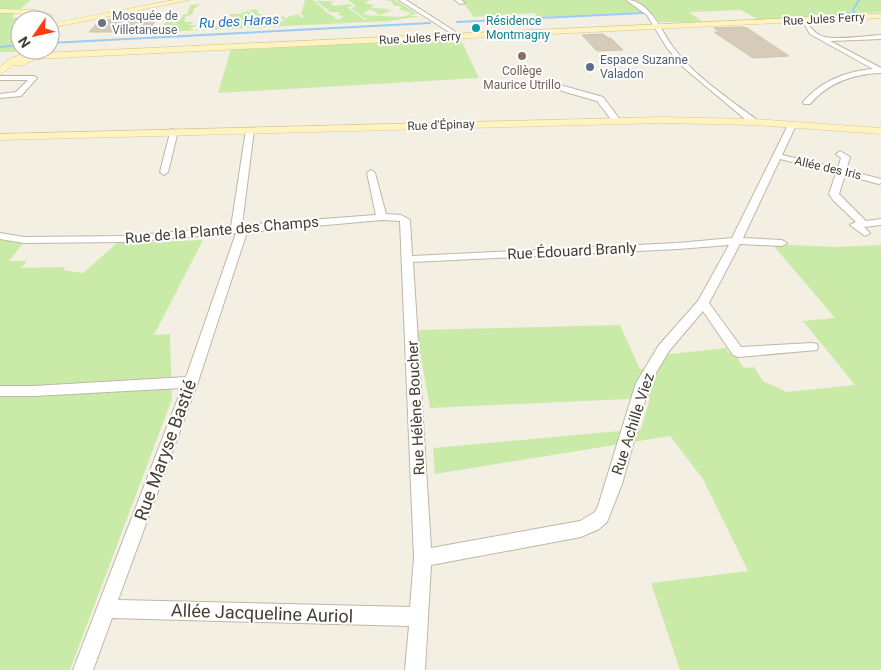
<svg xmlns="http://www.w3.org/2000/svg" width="881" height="670" font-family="Roboto,sans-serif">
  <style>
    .green { fill: #caeba8 }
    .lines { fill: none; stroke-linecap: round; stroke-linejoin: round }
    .stream { stroke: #9accf5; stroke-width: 2 }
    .building { fill: #d5cbb8; stroke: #d1c3ab }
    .street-casing { stroke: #bfb7a5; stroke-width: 2 }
    .secondary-casing { stroke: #d6c78f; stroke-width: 1 }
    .street { fill: #fff; fill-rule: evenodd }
    .secondary { fill: #fff3c1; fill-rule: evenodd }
    .worship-dot { fill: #6b7280; stroke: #fff; stroke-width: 2 }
    .culture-dot { fill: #0f9aa8; stroke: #fff; stroke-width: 2 }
    .education-dot { fill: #8d6e63; stroke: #fff; stroke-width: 2 }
    .service-dot { fill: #5c6f8a; stroke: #fff; stroke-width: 2 }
    .labels { text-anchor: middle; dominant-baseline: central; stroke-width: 4; stroke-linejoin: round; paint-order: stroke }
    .far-worship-label { font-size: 12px; fill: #5b616d; stroke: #fff; text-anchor: start }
    .far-street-label { font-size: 12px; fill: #453f33; stroke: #fff }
    .far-culture-label { font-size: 12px; fill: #0d838f; stroke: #fff; text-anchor: start }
    .far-service-label { font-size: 12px; fill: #4e5e75; stroke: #fff; text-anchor: start }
    .far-education-label { font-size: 12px; fill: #785e54; stroke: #fff }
    .far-water-label { font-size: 14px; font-style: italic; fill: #2573b8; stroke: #fff }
    .street-label { font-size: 15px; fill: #453f33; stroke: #fff }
    .near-street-label { font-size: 18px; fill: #453f33; stroke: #fff }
  </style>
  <rect width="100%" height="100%" fill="#f3efe3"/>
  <path class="green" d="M0,0H31L20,9L0,10Z
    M305,0H313L329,14L316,16L330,14L338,20L344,16L338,15L340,12H330L327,10L330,8L326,9L316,1H335L330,3L334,6L350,4L352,6L347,7L365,20L368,19L364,18L351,8L356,6L348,0H370L364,3L375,5L371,7L372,8L388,9L394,13L390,11L380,15L371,9L364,13L365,15L398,17L406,16L411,13L398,9L401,8L400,6H394L391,1L382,0H395L417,14L410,15L411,16H421L390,21L160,32L170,13H172L171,18L174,20L172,25L182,18V15L187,14L191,5L200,4L193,10V14L186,16L184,22H193L189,25H198L190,28L194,30L232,23L236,21L229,14H242L241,13L248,11L264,26L262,21L249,10L256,9L259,14L265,15L262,16L264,21L275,20L274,18L277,17L285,25L282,21L286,19H281L279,17L283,16L289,20L287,17L299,14L301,18L304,17L301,14Z
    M461,0H627L645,12L538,17L534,13L474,17Z
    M631,0H881V12L759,20L741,10L689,12L703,22H659L651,13Z
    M0,12H16L12,18L41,16L45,20H20V47L15,52H0Z
    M460,38L479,78L218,93L231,49Z
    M0,238L24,242L9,261H27L21,268L65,267L63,270L83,273L117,243L203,240L154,335L170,334L172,399L70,670H0Z
    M772,244L834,247L881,245V670H680L651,583L748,571L703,479L670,436L435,474L433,448L641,429L650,398L430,408L416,330L620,325L640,369L656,370L661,355L726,348L729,353L733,352L744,368L754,367L763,381L787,392L855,385L803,321L835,318Z"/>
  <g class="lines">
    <path class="stream" d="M839,15L855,13L853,10L859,0
      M457,22L643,13
      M50,43L430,23
      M0,47L20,45"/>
  </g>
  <path class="building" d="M157,18L148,32H89L100,20Z
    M741,27L747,28L789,56L753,58L714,32H720L714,28Z
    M603,34L608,38H611L623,50L597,51L582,35Z"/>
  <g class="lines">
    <g class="street-casing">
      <path id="street" d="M399,0H406L462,36L457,37Z
        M455,0H461L465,3L460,4Z
        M626,0C650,0 661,31 673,47C695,77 728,98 757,120V124H751L684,68L667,48L647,15Z
        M800,18C810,23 813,35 825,37C836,40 868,36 881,35V39L830,41L881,68V73C853,74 829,82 810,104H804L803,102C821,81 847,71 873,69L810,34L805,25L797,20Z
        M0,76H34L37,78L21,96L0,98V94L16,92L28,80H0Z
        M560,85L603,97L621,121L614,123L597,101L562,91L558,86Z
        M789,123L796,125L782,155L838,168L841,158L836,154L840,151L850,157L846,170L881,179V183L879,184L845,175L839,194L866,221L881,219V225L864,227L870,233L865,236L850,225L856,222L833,200L829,194L836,173L780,159L743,238L782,240L787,243L782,246L740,244L709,303L741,347L812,343L817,344L818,347L817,350L738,357L733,355L703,311L669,351L650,383L622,484L607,522L599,529L581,537L431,565L425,670H405L409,626L112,618L93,670H73L182,388L34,396H0V386H34L186,377L236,233L125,242L24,243L0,239V233L24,237L125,236L231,227L246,130L250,128L254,130L242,225L376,215L367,173L371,170L375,173L386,214L401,215L410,220L412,256L678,243L732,238ZM382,220L400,221L414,558L410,607L118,600L198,382L247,232ZM729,245L698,301L659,345L636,383L598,506L595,512L580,521L431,548L413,262L678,249Z
        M171,129L178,131L168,172L164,175L160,172Z"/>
    </g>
    <g class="secondary-casing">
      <path id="secondary" d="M174,0H189L50,28V20L34,14L0,13V9L35,10L52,15L54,23Z
        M881,14V18L36,59L21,66L13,65L0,75V67L7,60L22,54Z
        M662,117L754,119L881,128V134L754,125L662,123L0,140V134Z"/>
    </g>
    <use href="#street" class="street"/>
    <use href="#secondary" class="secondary"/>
  </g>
  <circle class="worship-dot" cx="102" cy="23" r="5"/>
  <circle class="culture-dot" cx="476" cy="28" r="5"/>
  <circle class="education-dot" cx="522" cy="56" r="5"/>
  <circle class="service-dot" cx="590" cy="67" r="5"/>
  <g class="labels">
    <g class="far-worship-label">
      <text x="112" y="16">Mosquée de<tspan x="112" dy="14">Villetaneuse</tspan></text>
    </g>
    <g class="far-street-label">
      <text transform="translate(824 19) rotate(-3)">Rue Jules Ferry</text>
      <text transform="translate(420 38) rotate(-3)">Rue Jules Ferry</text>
      <text transform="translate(441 125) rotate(-2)">Rue d'Épinay</text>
      <text transform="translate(828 168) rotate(13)">Allée des Iris</text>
    </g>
    <g class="far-culture-label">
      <text x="486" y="21">Résidence<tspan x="486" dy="14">Montmagny</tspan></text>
    </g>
    <g class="far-service-label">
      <text x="600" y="60">Espace Suzanne<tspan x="600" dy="14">Valadon</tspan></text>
    </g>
    <g class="far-education-label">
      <text x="522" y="71">Collège<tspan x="522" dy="14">Maurice Utrillo</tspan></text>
    </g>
    <g class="far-water-label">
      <text transform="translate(239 21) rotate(-3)">Ru des Haras</text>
    </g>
    <g class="street-label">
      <text transform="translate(222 230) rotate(-5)">Rue de la Plante des Champs</text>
      <text transform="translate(572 251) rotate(-3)">Rue Édouard Branly</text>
      <text transform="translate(416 408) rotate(-93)">Rue Hélène Boucher</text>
      <text transform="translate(633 424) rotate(-72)">Rue Achille Viez</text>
    </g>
    <g class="near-street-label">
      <text transform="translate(165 450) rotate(-70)">Rue Maryse Bastié</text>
      <text transform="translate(262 613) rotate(2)">Allée Jacqueline Auriol</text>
    </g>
  </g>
  <g transform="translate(35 35) rotate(236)"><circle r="24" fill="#ffffff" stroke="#b5b2ad"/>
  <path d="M0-4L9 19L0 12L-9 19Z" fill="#ff3d0e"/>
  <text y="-8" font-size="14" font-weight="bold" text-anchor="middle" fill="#453f33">N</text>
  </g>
</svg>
